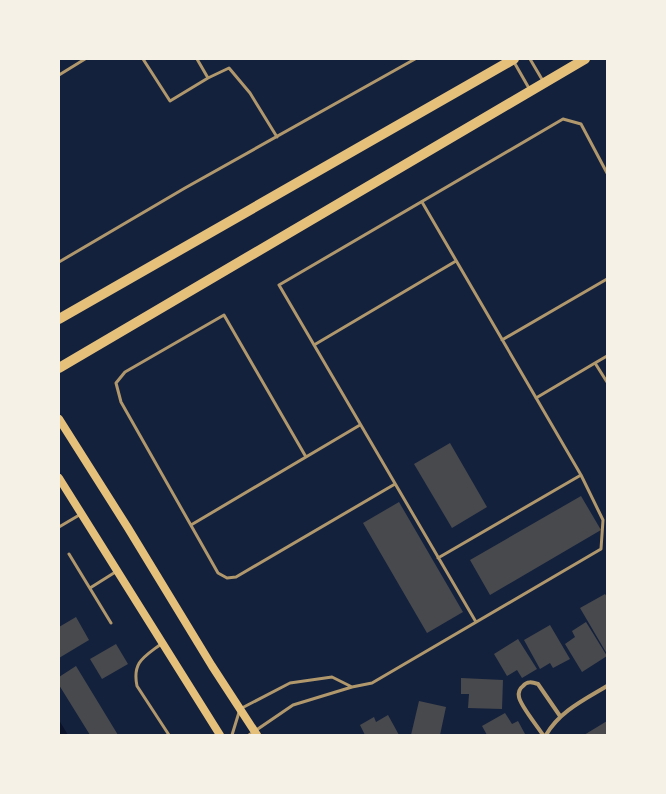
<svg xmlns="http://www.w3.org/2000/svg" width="666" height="794" font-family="'Work Sans',sans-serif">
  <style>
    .water { fill: #0b132b }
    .building { fill: #48494c }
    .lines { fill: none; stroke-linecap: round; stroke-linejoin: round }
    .service { stroke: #b1986c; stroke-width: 3 }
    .minor { stroke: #b1986c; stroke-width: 4 }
    .secondary { stroke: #e5c07b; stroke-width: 8 }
    .primary { stroke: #e5c07b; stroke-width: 10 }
  </style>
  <rect width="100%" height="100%" fill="#14213d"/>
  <path class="water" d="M59,720L68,735H59Z"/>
  <path class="building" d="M450,443L487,507L452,528L414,464Z
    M581,496L601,530L490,595L470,560Z
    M399,502L463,612L427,633L363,523Z
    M605,594L607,597V654L580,608Z
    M76,617L89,640L59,658V627Z
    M586,622L607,656L582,672L565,644L575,637L572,631Z
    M550,625L570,659L553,668L550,663L540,669L524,640Z
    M518,639L537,669L522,678L517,670L507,676L494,654Z
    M116,644L128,664L102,679L90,659Z
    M76,666L118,735H90L59,685V677Z
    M461,678L503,680L502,709L468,708L469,694H461Z
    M419,701L446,707L440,735H411Z
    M505,713L512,724L518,721L525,734L487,735L482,726Z
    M388,715L399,735H365L360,725L374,717L376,722Z
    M607,721V735H584Z"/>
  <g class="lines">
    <path class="service" d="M143,59L170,101L208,78
      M197,59L208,78L229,68L250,93L277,137
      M530,59L543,81
      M514,62L530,90
      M59,75L85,59
      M59,262L185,188L415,59
      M502,340L607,279
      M314,345L456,261
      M607,356L595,363L607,382
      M536,398L595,363
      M306,457L224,315L125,372L116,383L121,402L218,573L227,578L236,577L395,484
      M191,525L360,425
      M59,527L81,514
      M69,554L111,623
      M438,558L581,475
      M90,588L117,571
      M476,622L279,285L563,119L581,124L607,173
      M161,644C144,657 132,662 137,686L169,735
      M232,735L240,709L290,683L332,677L352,687
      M249,735L293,705L352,687L372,683L601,549L603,520L581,475L422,202"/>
    <path class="minor" d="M543,735C538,727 520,705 519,697C518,692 519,689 523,686C527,681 532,682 538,684L560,716
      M546,735C560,711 584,700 607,686"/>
    <path class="secondary" d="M59,419L128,528L212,666L257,735
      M59,478L220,735"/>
    <path class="primary" d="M59,319L514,59
      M59,368L585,59"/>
  </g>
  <rect width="666" height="794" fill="none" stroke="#f6f1e7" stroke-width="120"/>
</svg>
